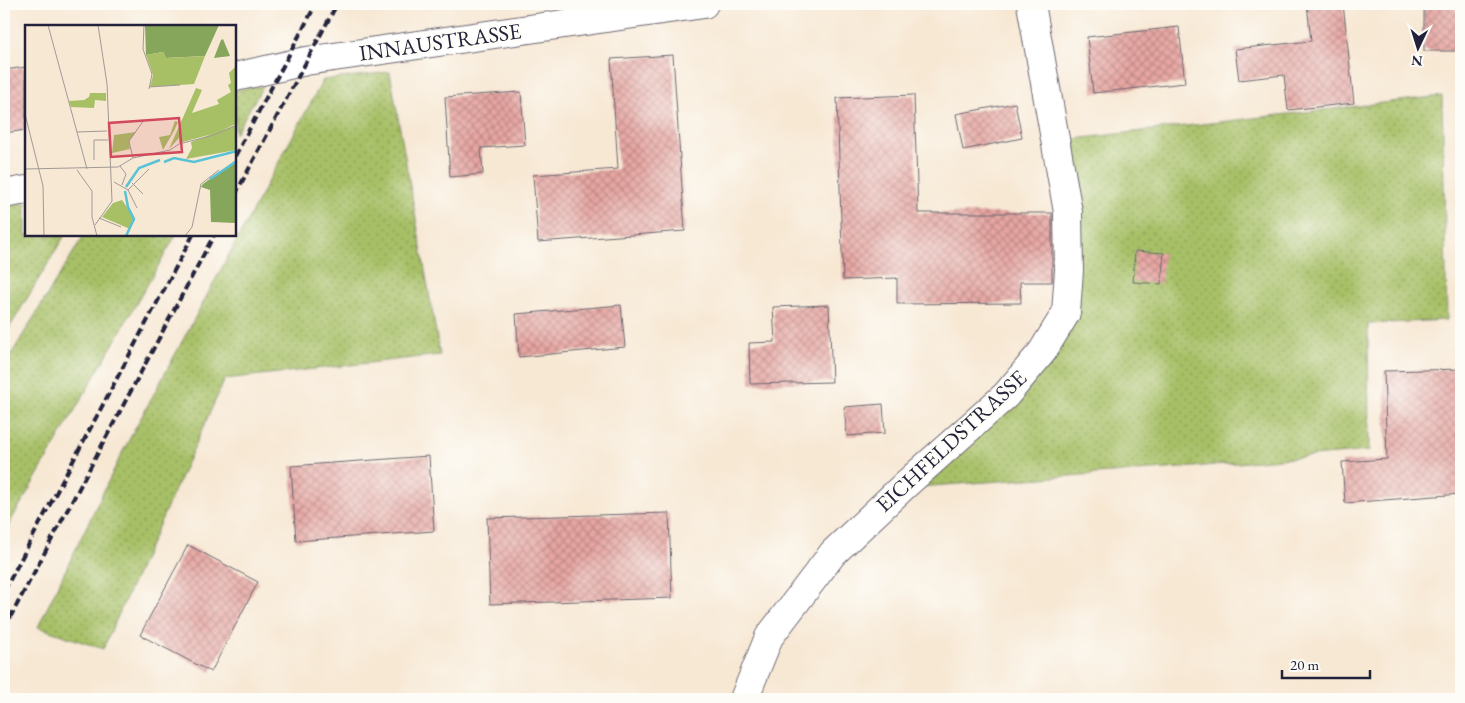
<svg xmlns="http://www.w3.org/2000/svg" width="1465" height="703" font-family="'EB Garamond',serif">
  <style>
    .green { fill: url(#green-dots); stroke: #647150 }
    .building { fill: url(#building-cross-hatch) }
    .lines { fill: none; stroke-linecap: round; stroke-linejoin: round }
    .minor-casing { stroke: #6d6771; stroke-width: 30 }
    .minor { stroke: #fff; stroke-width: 28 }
    .rail { stroke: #22223b; stroke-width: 4; stroke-dasharray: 8 4; stroke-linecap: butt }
    .labels { text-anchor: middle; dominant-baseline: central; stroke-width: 4; stroke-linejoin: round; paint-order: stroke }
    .street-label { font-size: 22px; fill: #22223b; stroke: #fdfcf7 }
    .inset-river { fill: none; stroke: #5ac2d6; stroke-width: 2.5 }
    .inset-road { fill: none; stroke: #a29997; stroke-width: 1 }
    .view { fill: #d1495b; fill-opacity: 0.15; stroke: #d1495b; stroke-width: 2.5 }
    .inset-edge { fill: none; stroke: #22223b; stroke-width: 2.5 }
  </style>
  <defs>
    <pattern id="green-dots" width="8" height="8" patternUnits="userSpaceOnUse" patternTransform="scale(1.25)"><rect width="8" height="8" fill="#a7c066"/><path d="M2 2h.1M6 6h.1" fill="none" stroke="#889c55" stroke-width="1.8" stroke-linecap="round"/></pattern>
    <pattern id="building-cross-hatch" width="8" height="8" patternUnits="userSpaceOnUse" patternTransform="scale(1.25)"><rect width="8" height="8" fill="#e7a6a2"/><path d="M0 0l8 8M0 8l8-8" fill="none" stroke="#bb8785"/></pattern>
  </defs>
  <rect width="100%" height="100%" fill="#fdfcf7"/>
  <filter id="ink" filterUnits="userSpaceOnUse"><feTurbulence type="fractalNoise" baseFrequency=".02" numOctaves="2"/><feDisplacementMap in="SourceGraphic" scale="10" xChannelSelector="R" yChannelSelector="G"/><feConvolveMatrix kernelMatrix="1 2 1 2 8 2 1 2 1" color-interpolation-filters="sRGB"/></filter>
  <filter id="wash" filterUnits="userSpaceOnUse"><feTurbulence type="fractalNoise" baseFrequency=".0096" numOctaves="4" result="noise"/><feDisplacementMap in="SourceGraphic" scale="20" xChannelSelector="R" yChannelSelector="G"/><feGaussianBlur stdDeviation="1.12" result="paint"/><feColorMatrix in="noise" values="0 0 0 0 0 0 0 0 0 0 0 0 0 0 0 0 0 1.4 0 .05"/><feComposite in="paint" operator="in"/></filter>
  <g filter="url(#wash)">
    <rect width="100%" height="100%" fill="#f7e8d4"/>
    <path class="green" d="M390,72L440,355L225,379L103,649L38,627L122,453L323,80Z
      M263,86L235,134V91L242,89Z
      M1442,96L1447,320L1368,324L1369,451L1193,467L918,487L1076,311L1074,139Z
      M26,203V235H65L4,337V206Z
      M84,235H176L4,533V366Z"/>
    <g id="blocks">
      <path class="building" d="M1307,4H1343L1354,103L1288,110L1284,75L1239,80L1235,49L1311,41Z
        M1424,4H1461V51H1424Z
        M1179,27L1185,83L1093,93L1087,37Z
        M673,55L685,231L538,242L533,175L618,169L611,59Z
        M26,67V130L4,133V70Z
        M521,92L525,145L481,148L483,174L450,177L445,97Z
        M914,95L918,213H1052V282H1020L1021,303L897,304V278L843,280L837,98Z
        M1015,103L1022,138L963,150L956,114Z
        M1135,251L1164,253L1161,284L1133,282Z
        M621,305L625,347L519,357L516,314Z
        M829,305L832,382L750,384L749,343L775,342L773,307Z
        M1461,369V494L1345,503L1342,462L1387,459L1384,371Z
        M883,404L885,433L847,436L844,407Z
        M429,456L434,531L296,541L291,466Z
        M669,513L672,598L490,604L487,518Z
        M188,545L258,582L211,672L140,635Z"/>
    </g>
  </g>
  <g filter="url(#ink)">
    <use href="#blocks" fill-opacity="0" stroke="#6d6771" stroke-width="1"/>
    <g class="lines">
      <g class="minor-casing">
        <path id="minor" d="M235,77L306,61L704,4
          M4,194L26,190
          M744,699L769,637L833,553L905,485L1006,395L1042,352L1066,313L1069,270L1068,212L1031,4"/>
      </g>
      <use href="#minor" class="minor"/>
      <path class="rail" d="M235,156L316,4
        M235,195L337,4
        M4,591L193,235
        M4,629L214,235"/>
    </g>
  </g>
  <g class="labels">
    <g class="street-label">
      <text transform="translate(440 42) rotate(-8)">INNAUSTRASSE</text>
      <text transform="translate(951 441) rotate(-43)">EICHFELDSTRASSE</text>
    </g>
  </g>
  <g transform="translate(25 25)">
    <rect width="211" height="211" fill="#f7e8d4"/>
    <path d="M211,41V99L191,108L154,118V113L144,124L171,63L177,65L167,88L194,79L192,75L206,67L203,60L206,58L204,48ZM65,68H81V76L70,75L69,83L46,82L44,76L59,75L64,72ZM150,96L153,97L149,106L138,125L134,112L145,110ZM211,100V125L161,134L167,123L166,117ZM111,107L104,116L105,124L87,128L89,110ZM97,175L109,192L105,204L77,192L88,178Z" fill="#a7c066"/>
    <path d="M120,0H194L180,31L141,33L138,27L121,30ZM198,14L205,31L189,33L196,15ZM211,135V198L186,197L185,165L176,162L178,159Z" fill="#85a65b"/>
    <path d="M138,27L141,33L180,31L169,59L125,62L128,50L121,30Z" fill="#a7c066"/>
    <path class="inset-river" d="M139,137L149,133L169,137L212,126M185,154L212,136M101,162L114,143L135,135M100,166L103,182L109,194L101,211"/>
    <path class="inset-road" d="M23,0L62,144M119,0L118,24L127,49L124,64M124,62L155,60M0,89L18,161L19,211M52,107L82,106M108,133L104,116L119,95M69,135V115H83M95,141L101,149L97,160M0,144L93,142L108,133L145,125L154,119L189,110L212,100M52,145L67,166V192L72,211M89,157L103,165L112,183M107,158L118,169M103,165L124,144M74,193L96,202M70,200L87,176L82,59L73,0M160,211L167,202L176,159L194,145"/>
    <path class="view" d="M154,93L157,127L86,132L84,98Z"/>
    <rect width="211" height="211" class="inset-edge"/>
  </g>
  <rect width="1465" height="703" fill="none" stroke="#fdfcf7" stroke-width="20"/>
  <g transform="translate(1418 48) rotate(184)" stroke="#fdfcf7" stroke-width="4" paint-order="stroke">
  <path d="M0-4L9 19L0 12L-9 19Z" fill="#22223b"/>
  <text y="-8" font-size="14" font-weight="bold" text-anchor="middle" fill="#22223b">N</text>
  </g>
  <path d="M1282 670v8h88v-8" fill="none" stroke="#22223b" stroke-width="2.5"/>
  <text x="1290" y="670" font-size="15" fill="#22223b" stroke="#fdfcf7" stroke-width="4" paint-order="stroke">20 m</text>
</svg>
